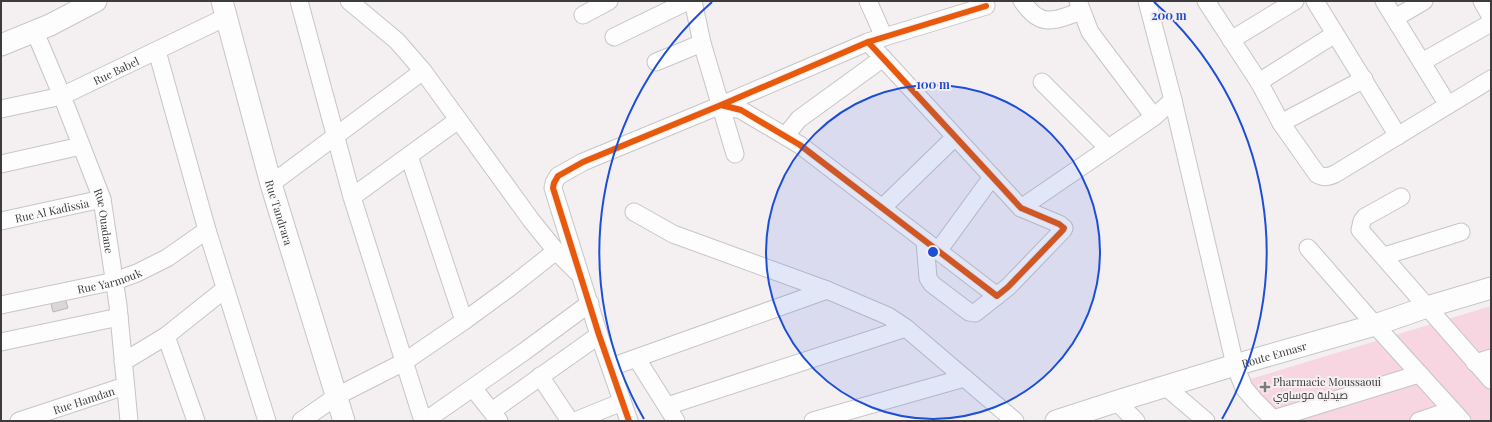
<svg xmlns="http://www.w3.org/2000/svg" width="1492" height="422" font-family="'Playfair Display',Cairo,serif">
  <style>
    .green { fill: #f7d6e1 }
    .building { fill: #d9d7d7; stroke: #b8b5b6 }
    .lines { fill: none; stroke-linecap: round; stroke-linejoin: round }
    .minor-casing { stroke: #c7c5c5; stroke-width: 19 }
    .major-casing { stroke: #c7c5c5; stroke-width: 23 }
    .minor { stroke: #fdfdfd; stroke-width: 17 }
    .major { stroke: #fdfdfd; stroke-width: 21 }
    .cycleway-casing { stroke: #f5eff1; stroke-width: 8 }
    .cycleway { stroke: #e8590c; stroke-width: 6 }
    .ring { fill: none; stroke: #1d4ed8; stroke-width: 2 }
    .poi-dot { fill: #7d7a7b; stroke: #f5eff1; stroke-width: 1.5 }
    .labels { text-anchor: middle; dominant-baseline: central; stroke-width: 4; stroke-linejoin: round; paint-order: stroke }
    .street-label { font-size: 11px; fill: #3d3b3b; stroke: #f5eff1 }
    .poi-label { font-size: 11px; fill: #3d3b3b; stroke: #f5eff1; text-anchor: start }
    .centre { fill: #1d4ed8; stroke: #f5eff1; stroke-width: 2 }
    .ring-label { font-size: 12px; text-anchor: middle; font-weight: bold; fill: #1d4ed8; stroke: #f5eff1; stroke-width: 4; stroke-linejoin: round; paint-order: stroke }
  </style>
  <rect width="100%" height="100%" fill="#f4f0f2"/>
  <path class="green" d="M1491,306V421H1274L1234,384Z"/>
  <path class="building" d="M64,295L68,308L53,312L50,299Z"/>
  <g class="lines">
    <g class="minor-casing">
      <g id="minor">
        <path d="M299,1L352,197L423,421"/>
        <path d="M349,1L397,41L423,71L531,220L556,251L577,272"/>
        <path d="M693,1L702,43L735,154"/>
        <path d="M868,1L884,37"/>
        <path d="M1022,1C1027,7 1031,14 1038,17C1050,25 1069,15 1081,11"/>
        <path d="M1078,1L1090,32L1154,117"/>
        <path d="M1147,1L1173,100L1235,365L1244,388L1255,401L1273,419L1419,374"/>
        <path d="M1206,1L1259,82L1281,123L1317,174C1324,178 1328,177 1335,174L1491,79"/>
        <path d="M1315,1L1398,136"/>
        <path d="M1384,1L1448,105"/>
        <path d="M1482,1L1491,17"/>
        <path d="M583,15L609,1"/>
        <path d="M1395,18L1424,1"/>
        <path id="s1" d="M35,32L62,96L102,199L118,305L129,421"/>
        <path d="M614,37L688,1"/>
        <path d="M1231,40L1295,1"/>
        <path d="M868,42L1021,208L1059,224L1064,228L1063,230L1008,287L975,313L969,312L932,284L928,278L925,241"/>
        <path d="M157,51L207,230L267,421"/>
        <path d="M656,62L702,43"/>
        <path d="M1422,62L1491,23"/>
        <path d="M1042,82L1108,148"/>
        <path d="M1259,82L1335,34"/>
        <path d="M721,105L741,110L800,145L997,296"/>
        <path id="s2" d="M1,109L62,96L226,17"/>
        <path d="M1281,123L1364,79"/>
        <path d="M786,135L799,119L883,58"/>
        <path d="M409,156L464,321"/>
        <path d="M1,164L81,146"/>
        <path d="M271,184L423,71"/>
        <path d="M352,197L458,120"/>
        <path d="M1401,197L1365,217L1362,221L1360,230L1491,380"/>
        <path d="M882,208L955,137"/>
        <path d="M1021,208L1154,117L1173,100"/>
        <path d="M634,212L673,234L827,290"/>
        <path id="s3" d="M1,221L102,199"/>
        <path d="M1308,248L1375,325L1462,421"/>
        <path d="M938,251L992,177"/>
        <path d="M1384,256L1461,232"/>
        <path id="s4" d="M1,305L115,281L137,273L167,258L207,230"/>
        <path d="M166,336L196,421"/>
        <path d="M1,342L119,317"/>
        <path d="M637,359L676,421"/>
        <path d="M123,362L166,336L225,289"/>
        <path d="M1475,363L1491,358"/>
        <path d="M611,367L827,290L888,316L906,328L1015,421"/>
        <path d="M540,376L570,421"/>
        <path d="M1165,386L1206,421"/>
        <path d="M473,388L499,421"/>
        <path d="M1116,401L1136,421"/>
        <path d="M667,406L906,328"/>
        <path d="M492,411L599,335"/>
        <path id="s5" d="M19,421L125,386"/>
        <path d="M301,421L337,396L404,362L464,321L509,288L556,251"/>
        <path d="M425,421L525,351L590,303"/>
        <path d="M575,421L622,402"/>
        <path d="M629,421L599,335L553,188L554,183L558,176L583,162L721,105L868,42L986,6"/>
        <path d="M813,421L964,378"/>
        <path d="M1419,421L1452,410"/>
      </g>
    </g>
    <g class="major-casing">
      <g id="major">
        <path id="s6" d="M222,1L271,184L344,421"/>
        <path d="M1,45L50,25L96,1"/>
        <path id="s7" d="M1056,421L1121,400L1235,365L1375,325L1427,307L1491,288"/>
      </g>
    </g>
    <use href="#minor" class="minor"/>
    <use href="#major" class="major"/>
    <g class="cycleway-casing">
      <path id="cycleway" d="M721,105L741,110L800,145L997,296L1008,287L1063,230L1064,228L1059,224L1021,208L868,42
        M629,421L599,335L553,188L554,183L558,176L583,162L721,105L868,42L986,6"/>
    </g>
    <use href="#cycleway" class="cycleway"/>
  </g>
  <circle cx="933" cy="252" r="167" fill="#1d4ed8" fill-opacity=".12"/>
  <g class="ring">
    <circle cx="933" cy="252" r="167"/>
    <path d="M644 419A334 334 0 0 1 712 2M1154 2A334 334 0 0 1 1222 419"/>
  </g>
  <path class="poi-dot" d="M1263 381h4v4h4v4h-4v4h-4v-4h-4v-4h4z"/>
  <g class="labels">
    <g class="street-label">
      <text stroke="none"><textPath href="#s2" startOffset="122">Rue Babel</textPath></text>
      <text stroke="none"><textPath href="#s3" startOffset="52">Rue Al Kadissia</textPath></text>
      <text stroke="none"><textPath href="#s6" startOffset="219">Rue Tandrara</textPath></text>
      <text stroke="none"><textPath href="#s1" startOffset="202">Rue Ouadane</textPath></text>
      <text stroke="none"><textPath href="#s4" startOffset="111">Rue Yarmouk</textPath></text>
      <text stroke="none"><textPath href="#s7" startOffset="228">Route Ennasr</textPath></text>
      <text stroke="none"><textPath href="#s5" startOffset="68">Rue Hamdan</textPath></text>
    </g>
    <g class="poi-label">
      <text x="1273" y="381">Pharmacie Moussaoui<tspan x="1273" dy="13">صيدلية موساوي</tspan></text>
    </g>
  </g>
  <circle cx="933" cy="252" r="6" class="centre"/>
  <g class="ring-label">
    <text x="1169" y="20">200 m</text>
    <text x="933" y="89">100 m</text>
  </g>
  <rect width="1492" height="422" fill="none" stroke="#3d3b3b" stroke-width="4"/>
</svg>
